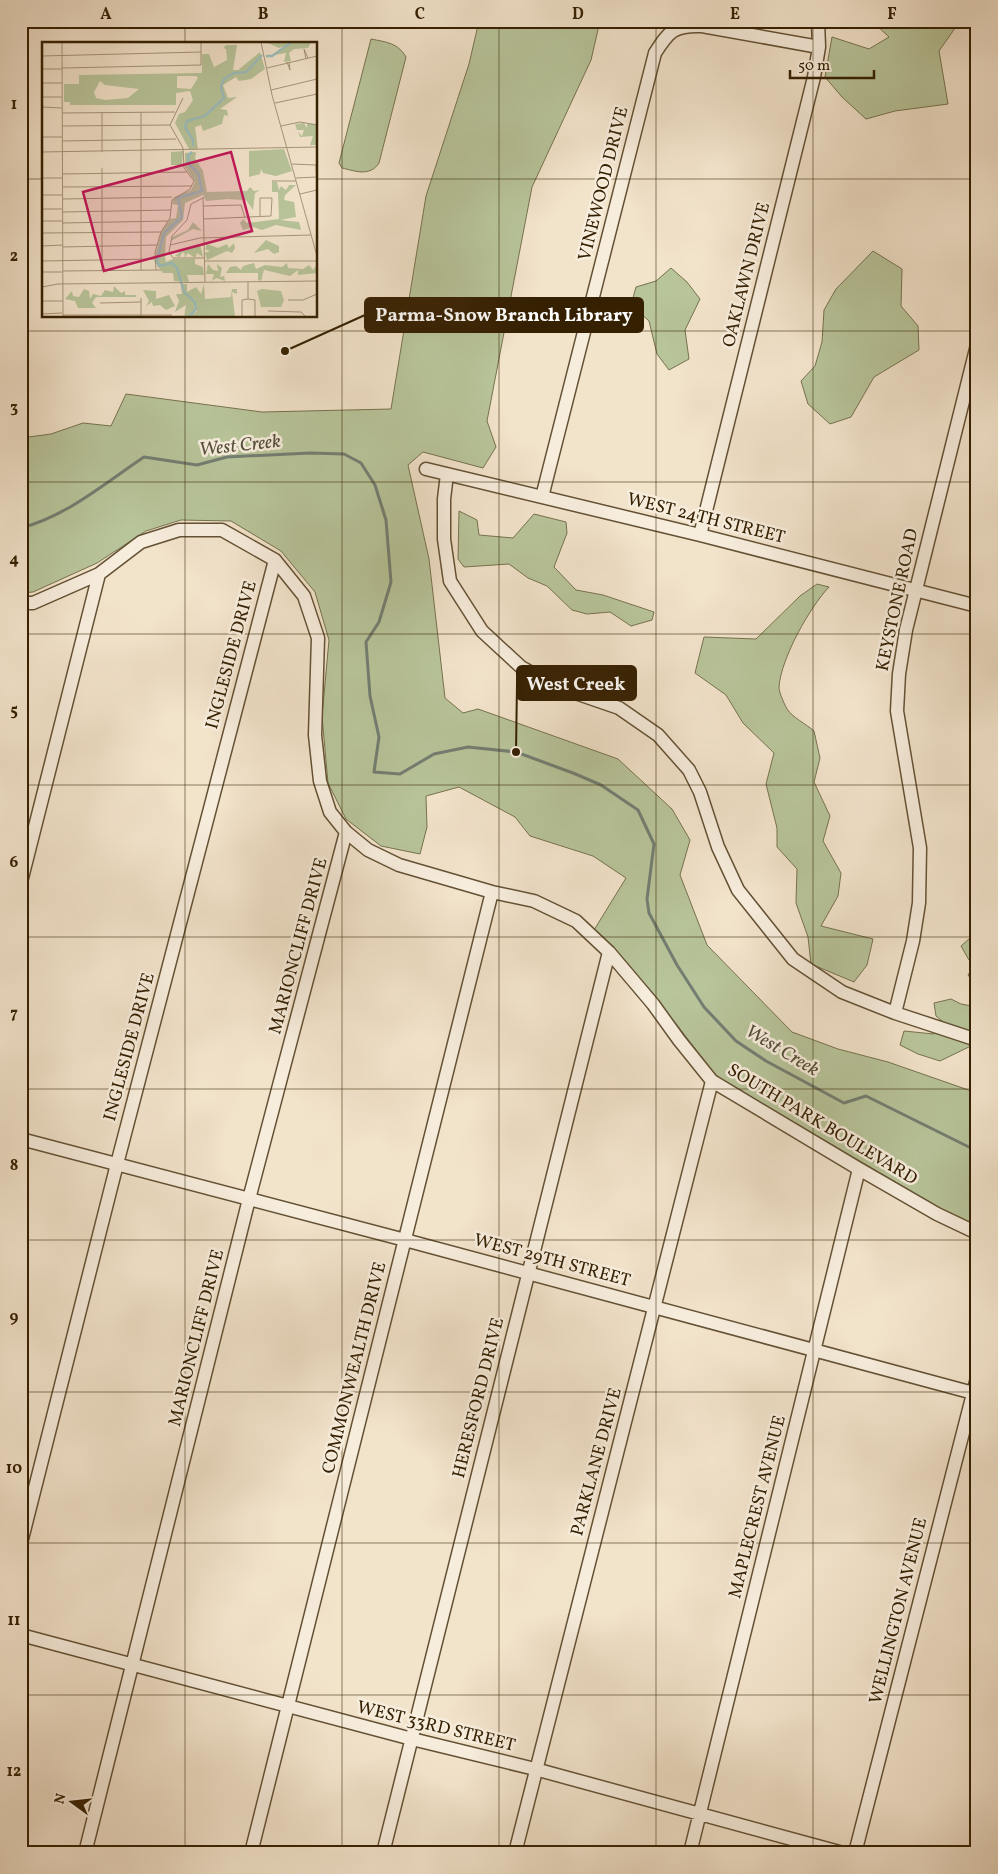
<svg xmlns="http://www.w3.org/2000/svg" width="998" height="1874" font-family="Vollkorn,serif">
  <style>
    .green { fill: #b8c49a; stroke: #76724e }
    .lines { fill: none; stroke-linecap: round; stroke-linejoin: round }
    .stream { stroke: #737e72; stroke-width: 3 }
    .minor-casing { stroke: #645134; stroke-width: 15 }
    .minor { stroke: #f7eddd; stroke-width: 12 }
    .grid { fill: none; stroke: #352002; stroke-width: 1; stroke-opacity: 0.55 }
    .labels { text-anchor: middle; dominant-baseline: central; stroke-width: 5; stroke-linejoin: round; paint-order: stroke }
    .street-label { font-size: 18px; fill: #352002; stroke: #f7eddd }
    .water-label { font-size: 19px; font-style: italic; fill: #544f3a; stroke: #f7eddd }
    .inset-river { fill: none; stroke: #9cbdbd; stroke-width: 2.5 }
    .inset-road { fill: none; stroke: #a6957b; stroke-width: 1 }
    .view { fill: #c2185b; fill-opacity: 0.15; stroke: #c2185b; stroke-width: 2.5 }
    .inset-edge { fill: none; stroke: #352002; stroke-width: 2.5 }
    .leader { fill: none; stroke: #352002; stroke-width: 2 }
    .callout-dot { fill: #352002; stroke: #f7eddd; stroke-width: 2 }
    .callout { fill: #352002; stroke: #352002; stroke-width: 2 }
    .callout-label { font-size: 19px; text-anchor: middle; font-weight: bold; fill: #fff }
    .neatline { fill: none; stroke: #352002; stroke-width: 2 }
    .grid-label { font-size: 16px; text-anchor: middle; font-weight: bold; fill: #352002 }
  </style>
  <rect width="100%" height="100%" fill="#f2e3cb"/>
  <filter id="stains"><feTurbulence type="fractalNoise" baseFrequency=".004" numOctaves="4"/><feColorMatrix values="0 0 0 0 .2 0 0 0 0 .09 0 0 0 0 .02 0 0 0 .5 -.17"/></filter>
  <radialGradient id="worn" r=".72"><stop offset=".6" stop-color="#630" stop-opacity="0"/><stop offset="1" stop-color="#630" stop-opacity=".3"/></radialGradient>
  <path class="green" d="M479,21H600L591,60L532,187L487,421L496,447L483,468L423,452L408,465L429,559L445,698L463,713L478,709L618,759L672,809L690,840L680,875L707,945L792,1032L838,1049L888,1062L977,1093V1225L957,1218L717,1077L650,990L594,930L626,878L593,856L530,836L515,817L459,787L426,796L427,827L420,854L381,846L346,819L328,783L322,716L329,640L315,592L281,551L231,521L181,520L146,531L97,563L33,592L21,593V438L51,434L83,423L111,426L126,394L262,412L391,409L426,196L469,64Z
    M872,21H960L939,51L948,104L895,111L866,119L842,97L825,77L832,37L869,49L889,37Z
    M371,39C386,42 398,43 406,57L379,163C370,177 355,171 342,168L339,163Z
    M873,251L902,269L901,306L918,326L919,350L874,377L851,417L830,424L808,404L801,381L815,366L822,342L824,310L836,289Z
    M671,268L687,282L700,299L685,330L689,359L669,370L657,354L649,321L631,305L636,287L656,281Z
    M459,511L477,520L479,535L513,538L534,514L566,522L567,533L554,567L576,590L603,595L654,612L652,620L631,626L610,612L587,614L572,610L547,586L528,578L509,564L464,567L458,559Z
    M817,584L829,587C810,607 781,658 779,687C779,693 784,703 787,709C792,717 806,724 814,731L820,758L814,782L830,816L823,841L841,873L838,896L821,926L873,939L867,965L854,982L811,964L808,937L796,903L797,869L777,847V828L766,784L774,753L743,723L726,695L695,673L704,637L756,639L800,596Z
    M969,939L977,943V987L968,975L976,964L969,960L961,946Z
    M951,999L961,1004L977,1007V1043L940,1061L918,1054L900,1045L904,1031L934,1034L947,1025L936,1016L934,1003Z"/>
  <g class="lines">
    <path class="stream" d="M21,528C67,516 105,483 144,457L197,465L227,457L310,453L344,454L361,463L375,485L386,520L391,582L379,622L366,642L370,696L379,737L374,772L400,774L434,754L468,747L516,752L573,773L601,785L638,810L654,844L647,899L649,913L677,965L704,1007L736,1041L766,1061L844,1103L866,1096L977,1151"/>
    <g class="minor-casing">
      <path id="minor" d="M426,469L700,535L977,606
        M447,474L444,499V539L450,581L482,631L521,667L555,686L619,708L658,735L689,770L700,792L718,847L738,890L793,959L842,992L895,1013L977,1040
        M542,497L655,53C669,31 674,25 702,26L819,47
        M700,535L814,77L819,47L818,21
        M21,603H33L99,574L141,542L179,530H222L275,560L304,596L318,638L315,735L320,781L330,812L346,832L368,850L399,865L492,892L534,901L576,921L609,952L653,1004L679,1040L712,1081L859,1169L937,1214L977,1233
        M21,882L99,574
        M895,1013L913,941L919,903L920,848L897,711L899,674L906,630L977,345
        M21,1139L405,1240L977,1394
        M21,1543L117,1164L275,560
        M21,1635L412,1739L535,1769L843,1853
        M85,1853L249,1199L346,832
        M251,1853L492,892
        M383,1853L609,952
        M515,1853L712,1081
        M690,1853L859,1169
        M855,1853L977,1378"/>
    </g>
    <use href="#minor" class="minor"/>
  </g>
  <path class="grid" d="M185,21V44M342,21V1853M499,21V1853M656,21V1853M813,21V1853M21,179H44M316,179H977M185,316V1853M21,331H977M21,482H977M21,634H977M21,785H977M21,937H977M21,1089H977M21,1240H977M21,1392H977M21,1543H977M21,1695H977"/>
  <g class="labels">
    <g class="street-label">
      <text transform="translate(604 184) rotate(-76)">VINEWOOD DRIVE</text>
      <text transform="translate(747 275) rotate(-76)">OAKLAWN DRIVE</text>
      <text transform="translate(706 519) rotate(14)">WEST 24TH STREET</text>
      <text transform="translate(898 600) rotate(-78)">KEYSTONE ROAD</text>
      <text transform="translate(232 655) rotate(-75)">INGLESIDE DRIVE</text>
      <text transform="translate(299 946) rotate(-75)">MARIONCLIFF DRIVE</text>
      <text transform="translate(130 1047) rotate(-75)">INGLESIDE DRIVE</text>
      <text transform="translate(822 1125) rotate(31)">SOUTH PARK BOULEVARD</text>
      <text transform="translate(552 1261) rotate(15)">WEST 29TH STREET</text>
      <text transform="translate(197 1338) rotate(-76)">MARIONCLIFF DRIVE</text>
      <text transform="translate(355 1368) rotate(-76)">COMMONWEALTH DRIVE</text>
      <text transform="translate(479 1398) rotate(-76)">HERESFORD DRIVE</text>
      <text transform="translate(597 1462) rotate(-75)">PARKLANE DRIVE</text>
      <text transform="translate(758 1507) rotate(-76)">MAPLECREST AVENUE</text>
      <text transform="translate(899 1611) rotate(-76)">WELLINGTON AVENUE</text>
      <text transform="translate(436 1727) rotate(14)">WEST 33RD STREET</text>
    </g>
    <g class="water-label">
      <text transform="translate(240 446) rotate(-6)">West Creek</text>
      <text transform="translate(782 1051) rotate(31)">West Creek</text>
    </g>
  </g>
  <g transform="translate(42 42)">
    <rect width="275" height="275" fill="#f2e3cb"/>
    <path d="M269,0L266,6L252,7L247,11L249,19L242,20L244,11L232,13L242,7V4L237,6L226,1ZM184,3H195L191,28H196L218,10L223,27L209,37L197,39L194,35L181,43L186,56L195,55L178,67L185,68L186,74L182,73L180,82L161,89L159,83L153,85L156,107H147L133,81L137,72L143,70L151,58L148,49L134,51V63H28V60H22V42H37V33L160,31V12H167L172,25L185,18L184,7L181,6ZM135,34H154L156,36L149,47L135,46ZM58,39L63,43L97,47L86,56L63,58L54,56L52,50ZM262,81L265,86V81L275,82V103H268L271,94L258,95L256,90L260,94L262,88H255L253,82ZM242,107L250,129L234,134L221,131L219,127L218,132L207,135V109ZM141,109L140,123H129V110ZM154,110L153,116L161,129L165,150L205,149L208,145L212,149L218,148L213,151L211,168L204,158L202,162L201,158L186,157L164,159L161,153L143,161L141,178L124,195L123,216L124,220L131,217H153V222L161,225L162,233H145L147,240L132,239L131,231H121L112,219L119,190L128,177L134,176L136,163L130,162L132,155L149,148L153,140L143,125V111ZM230,140H235L237,148L239,144L244,148L247,143H254L243,153L242,158L252,160L254,175L238,178L257,180L259,188L234,183L220,188L211,185L201,188L198,181L201,177L205,181L237,177L236,150H230ZM151,180L160,189L151,187L129,199L130,195L146,188ZM224,198L237,204V210L232,212L226,207L212,211ZM158,202L161,215L155,211L153,216L146,211L142,216L143,212L140,210L138,215L133,214L141,207ZM165,202L176,206L185,202L187,206L192,201L193,206L190,211L185,209L165,218L163,211L168,209L163,207ZM212,221L214,227L223,223L240,225L245,221L246,226L261,227L267,223L271,228L275,223V231L256,233V228L248,234L222,228L219,239L216,238V231H184L188,225L194,224L199,228L201,224ZM166,222L171,228L176,229L175,222L180,226L178,235L182,234L183,239L174,236L170,239L172,232H164ZM139,242H145V250L154,245L159,252L162,242L163,257L189,255L190,247H195V252L190,250L193,275H148L155,269V265L152,256L153,270L147,275H142L144,263L133,270L137,259L134,252H140ZM72,244L79,251L83,249V253H94V255H54L50,261L54,266H36L33,259L23,257L30,249L31,254L37,255L42,247L47,249L48,257L51,252L59,254L63,248L71,250ZM220,247L239,249L242,258L239,265H219L215,249ZM101,248L114,249V257L127,253L133,264L124,268L118,263L111,264L110,260L104,264L107,259Z" fill="#b8c49a" fill-rule="evenodd"/>
    <path class="inset-river" d="M224,14H230L250,0M151,104V98L143,85L145,79L163,74L182,56L179,45L182,37L192,31L204,30L220,13M147,275L154,267L153,260L142,250L135,226L130,221L117,224L115,219L122,191L140,175L136,156L160,149L156,131L147,122L146,114L150,110"/>
    <path class="inset-road" d="M20,0L21,275M219,0L230,53L275,214M0,14L159,10M264,17L262,7L266,16M245,20L248,28L247,20M20,26L159,23V0M225,26L275,14M0,27H20M0,41H20M229,48L275,37M0,55H20M233,61L275,52M0,65L20,66M60,70V110M99,70V228M20,71L133,70M20,84L128,83M239,84L258,80L275,83M0,95H20M20,99L134,97M0,110L275,105M250,122L274,123M60,126V228M20,132L145,130M0,136H20M254,136L275,135M230,139H254M20,145L150,144M258,152L275,148L274,123M0,153H20M161,155L163,240M161,156L149,162L145,178L130,194L127,210L131,216H162M21,157L130,155M161,164L199,163L203,176M0,167H20M20,170L129,168M162,177L229,174L230,156H218V174M0,179H20M20,181L126,179M0,191L119,190M128,203L158,196L269,193M0,204L21,203M21,205L115,203M0,219L112,217M162,219H275M114,228L113,210L119,190L128,176L130,158L148,147L152,139L142,126L141,106L128,83L141,56M21,229L119,228M0,230H20M206,240V257M0,245L16,242L275,239M99,256V275M206,257L213,258V275M246,258H261L275,252M0,259H21M58,261L99,260M226,269L259,270L264,275M0,272L20,271M21,273H130M200,275V258L206,257"/>
    <path class="view" d="M189,110L210,189L62,229L41,150Z"/>
    <rect width="275" height="275" class="inset-edge"/>
  </g>
  <path class="leader" d="M285 351L365 315M516 752L517 683"/>
  <g class="callout-dot">
    <circle cx="285" cy="351" r="5"/>
    <circle cx="516" cy="752" r="5"/>
  </g>
  <g class="callout">
    <rect x="365" y="298" width="278" height="34" rx="5"/>
    <rect x="517" y="666" width="119" height="34" rx="5"/>
  </g>
  <g class="callout-label">
    <text x="504" y="321">Parma-Snow Branch Library</text>
    <text x="576" y="690">West Creek</text>
  </g>
  <rect width="998" height="1874" fill="none" stroke="#f2e3cb" stroke-width="55"/>
  <g transform="translate(72 1802) rotate(285)" stroke="#f7eddd" stroke-width="4" paint-order="stroke">
  <path d="M0-4L9 19L0 12L-9 19Z" fill="#352002"/>
  <text y="-8" font-size="14" font-weight="bold" text-anchor="middle" fill="#352002">N</text>
  </g>
  <path d="M790 70v8h84v-8" fill="none" stroke="#352002" stroke-width="2.5"/>
  <text x="798" y="70" font-size="15" fill="#352002" stroke="#f7eddd" stroke-width="4" paint-order="stroke">50 m</text>
  <rect x="28" y="28" width="942" height="1818" class="neatline"/>
  <g class="grid-label">
    <text x="106" y="19">A</text>
    <text x="263" y="19">B</text>
    <text x="420" y="19">C</text>
    <text x="578" y="19">D</text>
    <text x="735" y="19">E</text>
    <text x="892" y="19">F</text>
    <text x="14" y="109">1</text>
    <text x="14" y="261">2</text>
    <text x="14" y="412">3</text>
    <text x="14" y="564">4</text>
    <text x="14" y="715">5</text>
    <text x="14" y="867">6</text>
    <text x="14" y="1018">7</text>
    <text x="14" y="1170">8</text>
    <text x="14" y="1322">9</text>
    <text x="14" y="1473">10</text>
    <text x="14" y="1625">11</text>
    <text x="14" y="1776">12</text>
  </g>
  <rect width="100%" height="100%" filter="url(#stains)"/>
  <rect width="100%" height="100%" fill="url(#worn)"/>
</svg>
